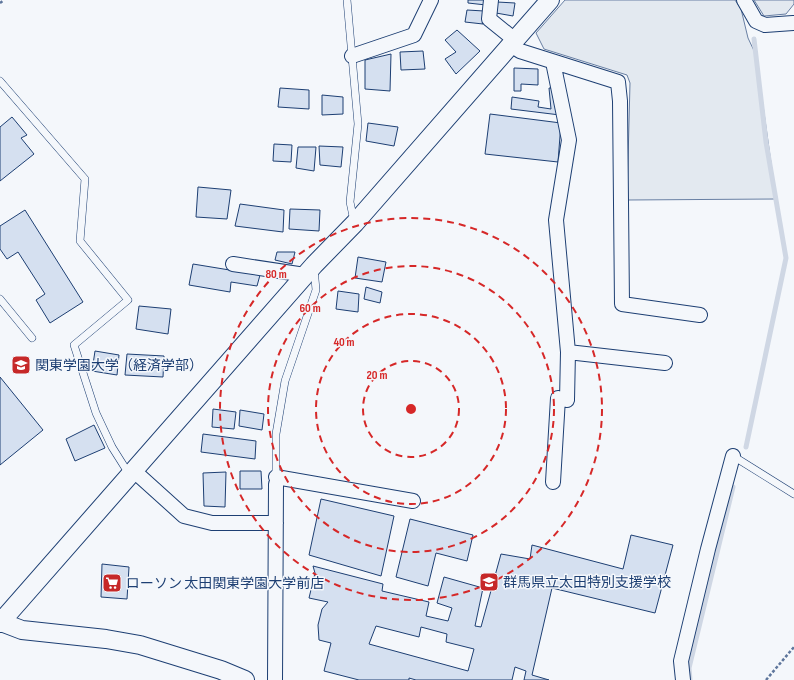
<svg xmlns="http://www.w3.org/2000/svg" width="794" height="680" font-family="'Sofia Sans Condensed','Noto Sans JP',sans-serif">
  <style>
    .green { fill: #e3e9f0; stroke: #687fa3 }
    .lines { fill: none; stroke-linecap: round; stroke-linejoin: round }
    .stream { stroke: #cfd7e4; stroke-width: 5 }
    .building { fill: #d5e0f0; stroke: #1d3f73; fill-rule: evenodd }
    .service-casing { stroke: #1d3f73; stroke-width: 8 }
    .minor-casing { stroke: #1d3f73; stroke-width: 16 }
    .tertiary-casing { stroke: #1d3f73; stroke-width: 20 }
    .path { stroke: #5e769c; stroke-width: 2.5; stroke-dasharray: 3 2; stroke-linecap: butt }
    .service { stroke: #f4f7fb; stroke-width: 7 }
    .minor { stroke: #f4f7fb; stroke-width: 14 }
    .tertiary { stroke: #f4f7fb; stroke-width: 18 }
    .ring { fill: none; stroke: #d62828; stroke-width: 2; stroke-dasharray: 7 5 }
    .labels { text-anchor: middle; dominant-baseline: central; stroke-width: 3; stroke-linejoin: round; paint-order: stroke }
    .poi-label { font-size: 14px; fill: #1d3f73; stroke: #f4f7fb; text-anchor: start }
    .centre { fill: #d62828; stroke: #f4f7fb; stroke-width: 2 }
    .ring-label { font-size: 12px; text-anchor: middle; font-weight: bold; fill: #d62828; stroke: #f4f7fb; stroke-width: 3; stroke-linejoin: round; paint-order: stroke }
  </style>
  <rect width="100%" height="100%" fill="#f4f7fb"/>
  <path class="green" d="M565,0H735L741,9L748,38L756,55L776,199L627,200L630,83L627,75L544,49L536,33Z
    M754,0H794V4L786,14L764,16Z"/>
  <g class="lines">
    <path class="stream" d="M746,447L786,258L766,142L754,39
      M690,680L689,668L733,487"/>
  </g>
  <path class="building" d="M468,0H486V5L468,3Z
    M497,2L515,3L513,16L496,13Z
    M467,10L484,11L483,24L465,22Z
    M457,30L480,51L456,74L445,59L456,52L445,40Z
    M423,51L425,69L401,70L400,52Z
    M391,54L390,91L365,89V60Z
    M514,68L538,69V85L521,84V91H514Z
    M280,88L309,90V109L278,107Z
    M549,88H557L560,115L511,109L512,97L539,101L538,107L551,109Z
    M322,95L343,97V114L322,115Z
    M490,114L561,123L558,162L485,154Z
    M12,117L27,135L21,138L34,154L0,181V127Z
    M368,123L398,127L394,146L366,141Z
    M274,144L292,145L291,162L273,161Z
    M319,146L343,147L341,167L320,165Z
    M298,147H316L314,171L296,168Z
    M198,187L231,190L227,219L196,217Z
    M240,204L284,210L283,232L235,226Z
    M290,209L320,210L319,231L289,229Z
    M25,210L83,302L50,323L36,300L45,294L18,252L7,259L0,249V226Z
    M277,252H295L292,264L275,260Z
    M358,257L386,262L382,282L355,278Z
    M193,264L260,275L257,286L231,282L230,292L189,285Z
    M366,287L382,292L380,303L364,299Z
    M338,291L359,294L358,312L336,309Z
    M139,306L171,309L168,334L136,329Z
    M95,351L119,355L117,375L92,371Z
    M127,354L164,356L163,377L125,375Z
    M0,377L43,430L0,465Z
    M213,409L236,412L234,429L212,427Z
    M240,410L264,414L262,430L239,426Z
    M94,425L105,448L75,461L66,439Z
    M203,434L256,441L255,459L201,452Z
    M240,471H261L262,489H240Z
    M226,472L225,507L204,506L203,473Z
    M321,499L394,516L381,576L309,555Z
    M410,519L473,535L467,561L436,553L428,586L396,577Z
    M631,535L673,545L655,613L552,588L532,675L549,680H524L526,671L515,667L512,680H416L409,678V680H359L324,671L331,643L319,640L318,625L322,609L328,602L309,598L315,573L313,566L383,584L382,591L429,602L426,616L448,621L452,608L437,603L444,577L483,588L475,626L481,627L501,554L530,559L532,545L623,569ZM376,626L419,637L421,627L447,634L446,642L474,649L468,671L369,644Z
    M102,564L129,567L127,599L101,597Z"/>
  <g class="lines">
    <g class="service-casing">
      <path id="service" d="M347,0L358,124L350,202L354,221
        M0,81L85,179L80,241L128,300L74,345L96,413L112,447L129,474
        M0,299L32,338
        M733,456L794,494
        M276,480V434L285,381L316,290L314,268"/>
    </g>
    <g class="minor-casing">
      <path id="minor" d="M491,0L489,19L515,40
        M744,0L756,21L765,25L793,23
        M511,45L520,51L618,82L620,101L622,304L700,315
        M352,56L414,35L431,0
        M233,264L305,275
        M568,352L665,363
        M133,470L184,516L212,523H276
        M276,477L413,501
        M553,482L558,398L567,400L568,352L556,220L569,140L553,62
        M275,680L276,484
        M683,680L681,661L708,549L733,456"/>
    </g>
    <g class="tertiary-casing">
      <path id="tertiary" d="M1,622L22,630L106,639L140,645L221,670L245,680
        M0,623L314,265L355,223L550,0"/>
    </g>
    <path class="path" d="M0,3L4,0
      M766,680L794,647"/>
    <use href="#service" class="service"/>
    <use href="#minor" class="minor"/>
    <use href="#tertiary" class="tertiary"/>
  </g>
  <g class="ring">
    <circle cx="411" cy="409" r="48"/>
    <circle cx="411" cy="409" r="95"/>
    <circle cx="411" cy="409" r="143"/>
    <circle cx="411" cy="409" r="191"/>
  </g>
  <defs>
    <g id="university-square" transform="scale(1)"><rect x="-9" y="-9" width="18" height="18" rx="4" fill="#c62828" stroke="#f4f7fb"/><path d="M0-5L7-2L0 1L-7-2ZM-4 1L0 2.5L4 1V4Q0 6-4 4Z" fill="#fff"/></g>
    <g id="school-square" transform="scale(1)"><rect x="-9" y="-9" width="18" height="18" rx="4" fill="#c62828" stroke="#f4f7fb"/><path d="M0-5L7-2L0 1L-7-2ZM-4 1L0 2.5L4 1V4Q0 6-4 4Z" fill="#fff"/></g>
    <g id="supermarket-square" transform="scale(1)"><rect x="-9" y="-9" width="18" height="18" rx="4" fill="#c62828" stroke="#f4f7fb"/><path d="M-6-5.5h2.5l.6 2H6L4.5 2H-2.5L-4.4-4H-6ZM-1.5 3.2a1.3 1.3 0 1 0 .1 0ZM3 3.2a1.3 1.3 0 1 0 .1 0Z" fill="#fff"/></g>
  </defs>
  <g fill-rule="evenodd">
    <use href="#university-square" x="21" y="365"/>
    <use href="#school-square" x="489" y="582"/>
    <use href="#supermarket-square" x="112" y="583"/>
  </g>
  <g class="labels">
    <g class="poi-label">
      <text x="35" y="365">関東学園大学（経済学部）</text>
      <text x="503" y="582">群馬県立太田特別支援学校</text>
      <text x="126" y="583">ローソン 太田関東学園大学前店</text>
    </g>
  </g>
  <circle cx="411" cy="409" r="6" class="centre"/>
  <g class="ring-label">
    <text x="276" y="278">80 m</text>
    <text x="310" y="312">60 m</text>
    <text x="344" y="346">40 m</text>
    <text x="377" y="379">20 m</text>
  </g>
</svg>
